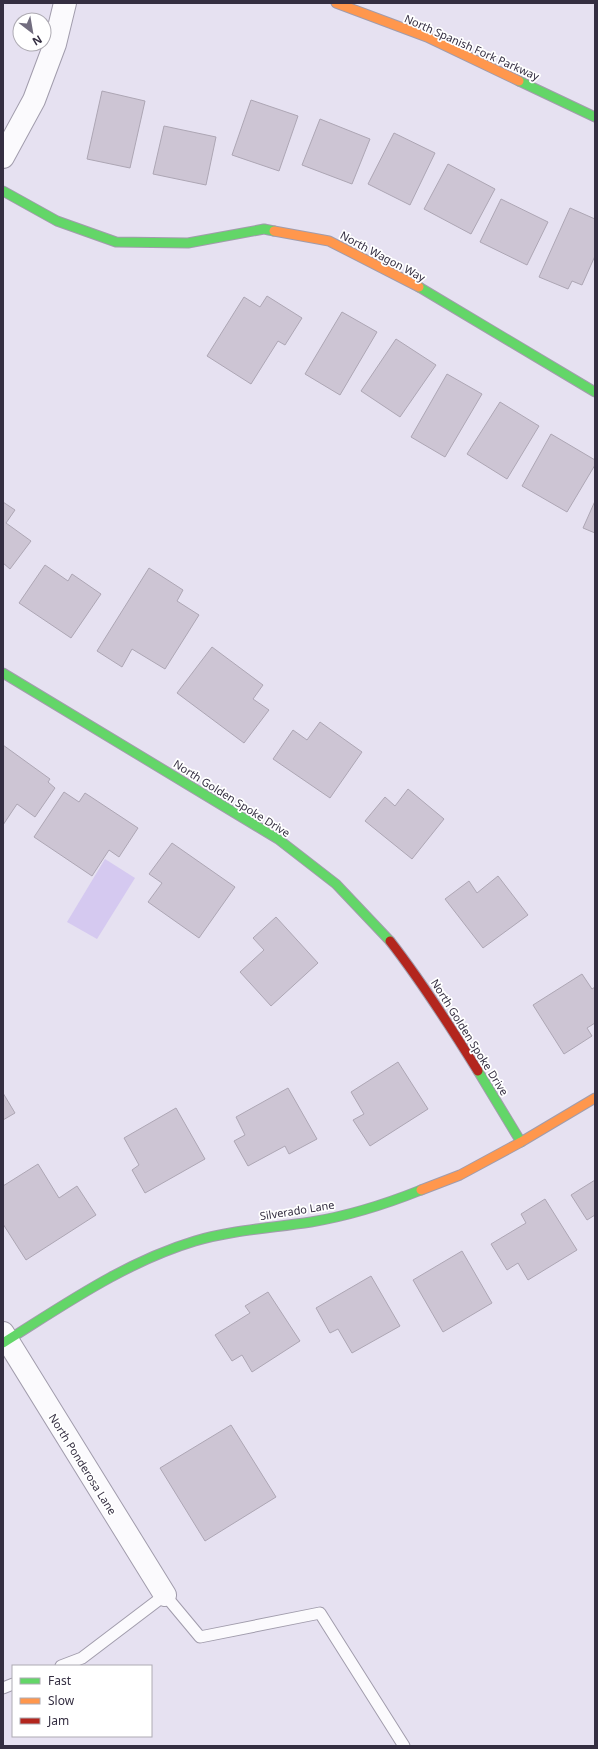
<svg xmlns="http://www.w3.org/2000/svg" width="598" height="1749" font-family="'Noto Sans',sans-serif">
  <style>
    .green { fill: #d5c9f0 }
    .building { fill: #cdc5d4; stroke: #ada6b4 }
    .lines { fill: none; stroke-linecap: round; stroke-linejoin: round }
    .lane-casing { stroke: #a19cac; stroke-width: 13 }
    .street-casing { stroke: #a19cac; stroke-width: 24 }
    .fast-casing { stroke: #a19cac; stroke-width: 11 }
    .slow-casing { stroke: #a19cac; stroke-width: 11 }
    .jam-casing { stroke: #a19cac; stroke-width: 11 }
    .lane { stroke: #fbfafd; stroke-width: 11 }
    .street { stroke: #fbfafd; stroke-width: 22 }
    .fast { stroke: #63d668; stroke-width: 9 }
    .slow { stroke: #ff974d; stroke-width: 9 }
    .jam { stroke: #b3261e; stroke-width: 9 }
    .labels { text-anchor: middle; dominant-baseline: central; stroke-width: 3.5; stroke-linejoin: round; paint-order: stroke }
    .street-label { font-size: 11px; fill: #342e41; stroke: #fff }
  </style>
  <rect width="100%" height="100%" fill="#e6e1f1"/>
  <path class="green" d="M105,859L135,878L97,939L67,922Z"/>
  <path class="building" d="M102,91L145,101L130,168L87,159Z
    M251,100L298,116L279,171L232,155Z
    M320,119L370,139L352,184L302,165Z
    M164,126L216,137L206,185L153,174Z
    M394,133L435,153L410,205L368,184Z
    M448,164L495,189L471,234L424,209Z
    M501,199L548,222L527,265L480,242Z
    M570,208L595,219V256L582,285L572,281L568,289L539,277Z
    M267,296L302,318L285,345L278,341L251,384L207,356L244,297L260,307Z
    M342,312L377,332L340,395L305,374Z
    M396,339L436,365L400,417L361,391Z
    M447,374L482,394L445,457L411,437Z
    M500,402L539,426L507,479L467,454Z
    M551,434L595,460V465L567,512L522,486Z
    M595,501V533L583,528Z
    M3,502L15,510L6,523L31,541L10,569L3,563Z
    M45,565L68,581L72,574L101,594L71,638L19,603Z
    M149,568L183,590L177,601L199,615L165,669L132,649L122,667L97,651Z
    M212,647L263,685L253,699L269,710L244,743L177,693Z
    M320,722L362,752L330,798L273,759L293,730L307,740Z
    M3,745L50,779L48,782L55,788L35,817L17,804L3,825Z
    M408,789L444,819L412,859L365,821L385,797L395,806Z
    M64,792L79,802L85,793L138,828L119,857L109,850L92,876L34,837Z
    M172,843L235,887L199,938L148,902L162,883L149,874Z
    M498,876L528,915L483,948L445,899L469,881L477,893Z
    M276,917L318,963L271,1006L240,972L264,950L253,938Z
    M582,974L592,989L595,987V1023L587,1028L592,1036L564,1054L533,1005Z
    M398,1062L428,1109L370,1146L353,1120L364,1114L351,1092Z
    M288,1088L317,1139L289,1154L285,1146L248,1166L234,1141L245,1135L236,1117Z
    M3,1093L15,1113L3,1120Z
    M176,1108L205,1159L145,1193L132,1170L139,1165L124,1138Z
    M38,1164L59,1198L77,1186L96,1215L26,1260L3,1224V1186Z
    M595,1180V1215L587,1220L571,1195Z
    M545,1199L577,1250L528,1280L518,1263L507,1270L491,1244L526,1223L521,1214Z
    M462,1251L492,1303L443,1332L413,1280Z
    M371,1276L400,1326L352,1353L338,1329L330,1333L316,1308Z
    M268,1292L300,1341L252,1372L242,1355L232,1361L215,1335L250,1313L245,1306Z
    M231,1425L276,1497L205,1541L160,1468Z"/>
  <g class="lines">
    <g class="lane-casing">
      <path id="lane" d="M61,1666L82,1658L165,1595L200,1637L320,1613L404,1746
        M3,1688L13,1684"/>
    </g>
    <g class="street-casing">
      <path id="street" d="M3,157L34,100L55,44L65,3
        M3,1333L165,1595"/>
    </g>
    <g class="fast-casing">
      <path id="fast" d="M519,81L595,117
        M3,191L57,221L116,242L188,243L264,229L274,231
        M419,287L595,392
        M3,673L278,839L336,884L390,941
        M478,1071L521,1142
        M3,1343C64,1305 125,1262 195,1241C232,1230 272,1228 311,1222C348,1216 386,1204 421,1190"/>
    </g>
    <g class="slow-casing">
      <path id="slow" d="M336,3L427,37L519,81
        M274,231L329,241L419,287
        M421,1190L460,1175L521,1142L595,1098"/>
    </g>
    <g class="jam-casing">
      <path id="jam" d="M390,941C422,982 450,1026 478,1071"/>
    </g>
    <use href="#lane" class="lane"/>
    <use href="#street" class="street"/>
    <use href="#fast" class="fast"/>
    <use href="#slow" class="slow"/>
    <use href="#jam" class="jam"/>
  </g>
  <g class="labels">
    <g class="street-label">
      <text transform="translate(472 47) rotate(24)">North Spanish Fork Parkway</text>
      <text transform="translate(383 256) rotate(28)">North Wagon Way</text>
      <text transform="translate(232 798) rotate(32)">North Golden Spoke Drive</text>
      <text transform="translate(470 1037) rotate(58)">North Golden Spoke Drive</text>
      <text transform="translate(297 1210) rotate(-9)">Silverado Lane</text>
      <text transform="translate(83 1464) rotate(58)">North Ponderosa Lane</text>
    </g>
  </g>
  <rect width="598" height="1749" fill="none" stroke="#342e41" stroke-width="8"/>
  <rect x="12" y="1665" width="140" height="72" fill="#ffffff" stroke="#aeabb3"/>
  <rect x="20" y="1678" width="20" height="6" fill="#63d668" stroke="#aeabb3"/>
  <text x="48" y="1685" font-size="12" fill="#342e41">Fast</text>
  <rect x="20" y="1698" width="20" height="6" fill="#ff974d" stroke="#aeabb3"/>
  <text x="48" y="1705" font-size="12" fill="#342e41">Slow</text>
  <rect x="20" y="1718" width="20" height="6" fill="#b3261e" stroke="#aeabb3"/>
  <text x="48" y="1725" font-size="12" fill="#342e41">Jam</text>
  <g transform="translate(32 32) rotate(149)"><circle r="19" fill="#ffffff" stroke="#aeabb3"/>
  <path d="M0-3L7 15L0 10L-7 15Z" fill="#726d7f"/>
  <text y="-6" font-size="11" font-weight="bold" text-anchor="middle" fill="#342e41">N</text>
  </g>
</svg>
